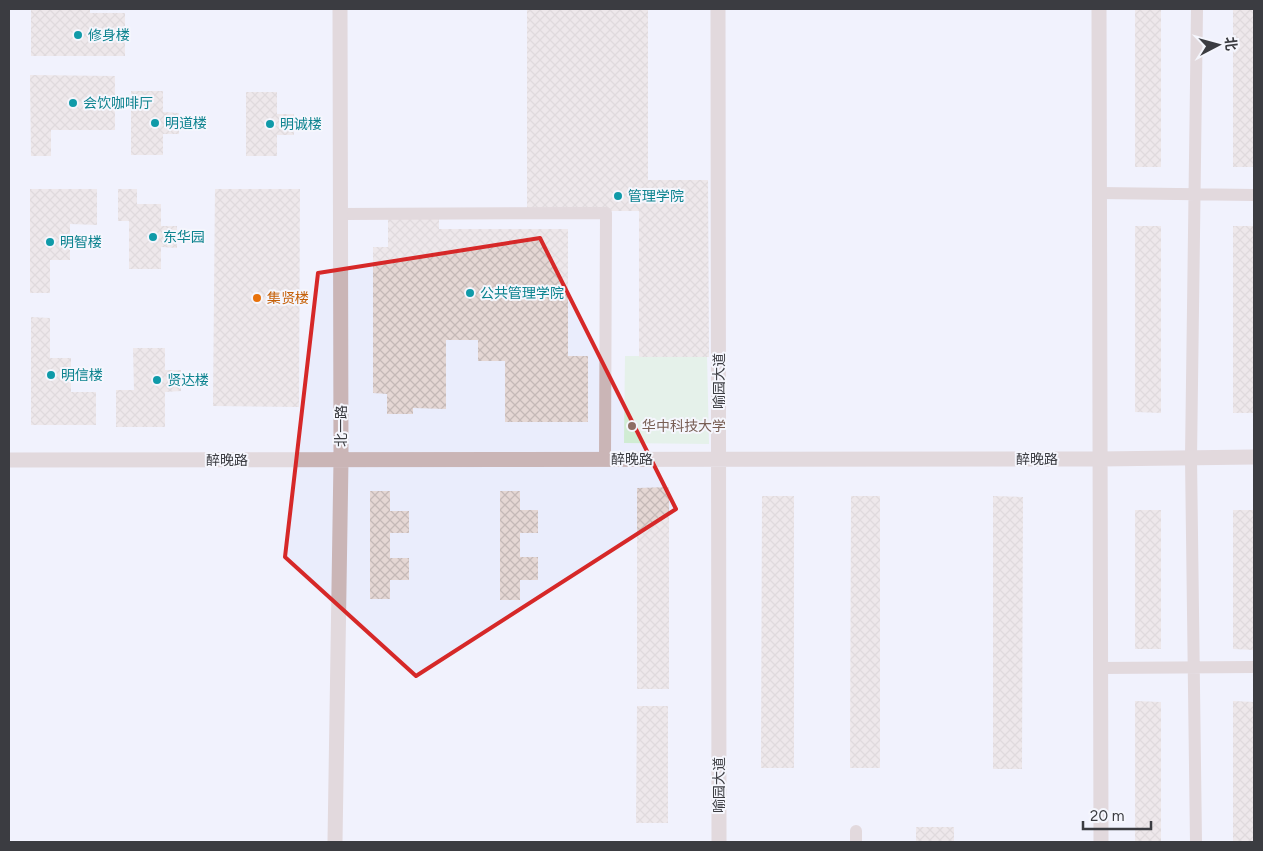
<svg xmlns="http://www.w3.org/2000/svg" width="1263" height="851" font-family="Figtree,'Noto Sans SC',sans-serif">
  <style>
    .built { fill: #eaedfc }
    .green { fill: #d0ecd3 }
    .building { fill: url(#building-cross-hatch) }
    .lines { fill: none; stroke-linecap: round; stroke-linejoin: round }
    .lane { stroke: #cab5b6; stroke-width: 12 }
    .street { stroke: #cab5b6; stroke-width: 15 }
    .marked { fill: none; stroke: #d62828; stroke-width: 4; stroke-linejoin: round }
    .culture-dot { fill: #0f9aa8; stroke: #f5f6fd; stroke-width: 2 }
    .food-dot { fill: #e8710a; stroke: #f5f6fd; stroke-width: 2 }
    .education-dot { fill: #8d6e63; stroke: #f5f6fd; stroke-width: 2 }
    .labels { text-anchor: middle; dominant-baseline: central; stroke-width: 4; stroke-linejoin: round; paint-order: stroke }
    .culture-label { font-size: 14px; fill: #0d838f; stroke: #f5f6fd; text-anchor: start }
    .food-label { font-size: 14px; fill: #c56008; stroke: #f5f6fd; text-anchor: start }
    .street-label { font-size: 14px; fill: #3b3c41; stroke: #f5f6fd }
    .education-label { font-size: 14px; fill: #785e54; stroke: #f5f6fd; text-anchor: start }
  </style>
  <defs>
    <pattern id="building-cross-hatch" width="8" height="8" patternUnits="userSpaceOnUse" patternTransform="scale(1.25)"><rect width="8" height="8" fill="#e5d7d4"/><path d="M0 0l8 8M0 8l8-8" fill="none" stroke="#c5b9b7"/></pattern>
  </defs>
  <rect width="100%" height="100%" fill="#f5f6fd"/>
  <path class="built" d="M9,9H1254V842H9Z"/>
  <path class="green" d="M625,356H707L709,444L624,443Z"/>
  <path class="building" d="M31,9H90V13H125V56H31Z
    M527,9H648V180H708L709,357H639V211H527Z
    M1135,9H1161V167H1135Z
    M1233,9H1254V167H1233Z
    M30,75L115,76V130H51V156H31Z
    M131,91H163V112L179,113V134H163V155H131Z
    M246,92H277V114H294V135H277V156H246Z
    M30,189H97V225L70,224V260H50V293H30Z
    M118,189H137V204H161V226H177V248L161,247V269H129V221H118Z
    M215,189H300L299,407L213,406Z
    M388,216H439V229H568V356H588V422H505V361H478V340H446V409L413,408V414H387V394L373,393V247H388Z
    M1135,226H1161V413L1135,412Z
    M1233,226H1254V413H1233Z
    M31,317L50,318V358H71V392H96V425H31Z
    M133,348H165V370H181V391L165,392V427H116V390H134Z
    M669,487V689H637V488Z
    M370,491H390V511H409V533H390V558H409V580H390V599H370Z
    M500,491H520V510H538V533H520V557H538V580H520V600H500Z
    M762,496H794V768H761Z
    M851,496H880V768H850Z
    M993,496L1023,497L1022,769H993Z
    M1135,510H1161V649H1135Z
    M1233,510H1254V650L1233,649Z
    M1135,701L1161,702V841H1135Z
    M1233,701L1254,702V841H1233Z
    M637,706H668V823H636Z
    M916,827H954V842H916Z"/>
  <g class="lines">
    <path class="lane" d="M1100,193L1254,195
      M341,214L606,213L605,459
      M1100,668L1254,667
      M856,842V831
      M1196,842L1191,458L1197,9"/>
    <path class="street" d="M718,9L719,842
      M1099,9L1101,842
      M9,460L1100,459L1254,457
      M335,842L341,460L340,9"/>
  </g>
  <path d="M0 0H1263V851H0ZM540,238L676,509L416,676L285,557L318,273Z" fill="#f5f6fd" fill-opacity=".55" fill-rule="evenodd"/>
  <path class="marked" d="M540,238L676,509L416,676L285,557L318,273Z"/>
  <g class="culture-dot">
    <circle cx="78" cy="35" r="5"/>
    <circle cx="73" cy="103" r="5"/>
    <circle cx="155" cy="123" r="5"/>
    <circle cx="270" cy="124" r="5"/>
    <circle cx="618" cy="196" r="5"/>
    <circle cx="153" cy="237" r="5"/>
    <circle cx="50" cy="242" r="5"/>
    <circle cx="470" cy="293" r="5"/>
    <circle cx="51" cy="375" r="5"/>
    <circle cx="157" cy="380" r="5"/>
  </g>
  <circle class="food-dot" cx="257" cy="298" r="5"/>
  <circle class="education-dot" cx="632" cy="426" r="5"/>
  <g class="labels">
    <g class="culture-label">
      <text x="88" y="35">修身楼</text>
      <text x="83" y="103">会饮咖啡厅</text>
      <text x="165" y="123">明道楼</text>
      <text x="280" y="124">明诚楼</text>
      <text x="628" y="196">管理学院</text>
      <text x="163" y="237">东华园</text>
      <text x="60" y="242">明智楼</text>
      <text x="480" y="293">公共管理学院</text>
      <text x="61" y="375">明信楼</text>
      <text x="167" y="380">贤达楼</text>
    </g>
    <g class="food-label">
      <text x="267" y="298">集贤楼</text>
    </g>
    <g class="street-label">
      <text transform="translate(719 381) rotate(-90)">喻园大道</text>
      <text transform="translate(341 426) rotate(-90)">北一路</text>
      <text x="632" y="459">醉晚路</text>
      <text x="1037" y="459">醉晚路</text>
      <text x="227" y="460">醉晚路</text>
      <text transform="translate(719 785) rotate(-90)">喻园大道</text>
    </g>
    <g class="education-label">
      <text x="642" y="426">华中科技大学</text>
    </g>
  </g>
  <rect width="1263" height="851" fill="none" stroke="#3b3c41" stroke-width="20"/>
  <g transform="translate(1218 45) rotate(84)" stroke="#f5f6fd" stroke-width="4" paint-order="stroke">
  <path d="M0-4L9 19L0 12L-9 19Z" fill="#3b3c41"/>
  <text y="-8" font-size="14" font-weight="bold" text-anchor="middle" fill="#3b3c41">北</text>
  </g>
  <path d="M1083 821v8h68v-8" fill="none" stroke="#3b3c41" stroke-width="2.5"/>
  <text x="1090" y="821" font-size="15" fill="#3b3c41" stroke="#f5f6fd" stroke-width="4" paint-order="stroke">20 m</text>
</svg>
